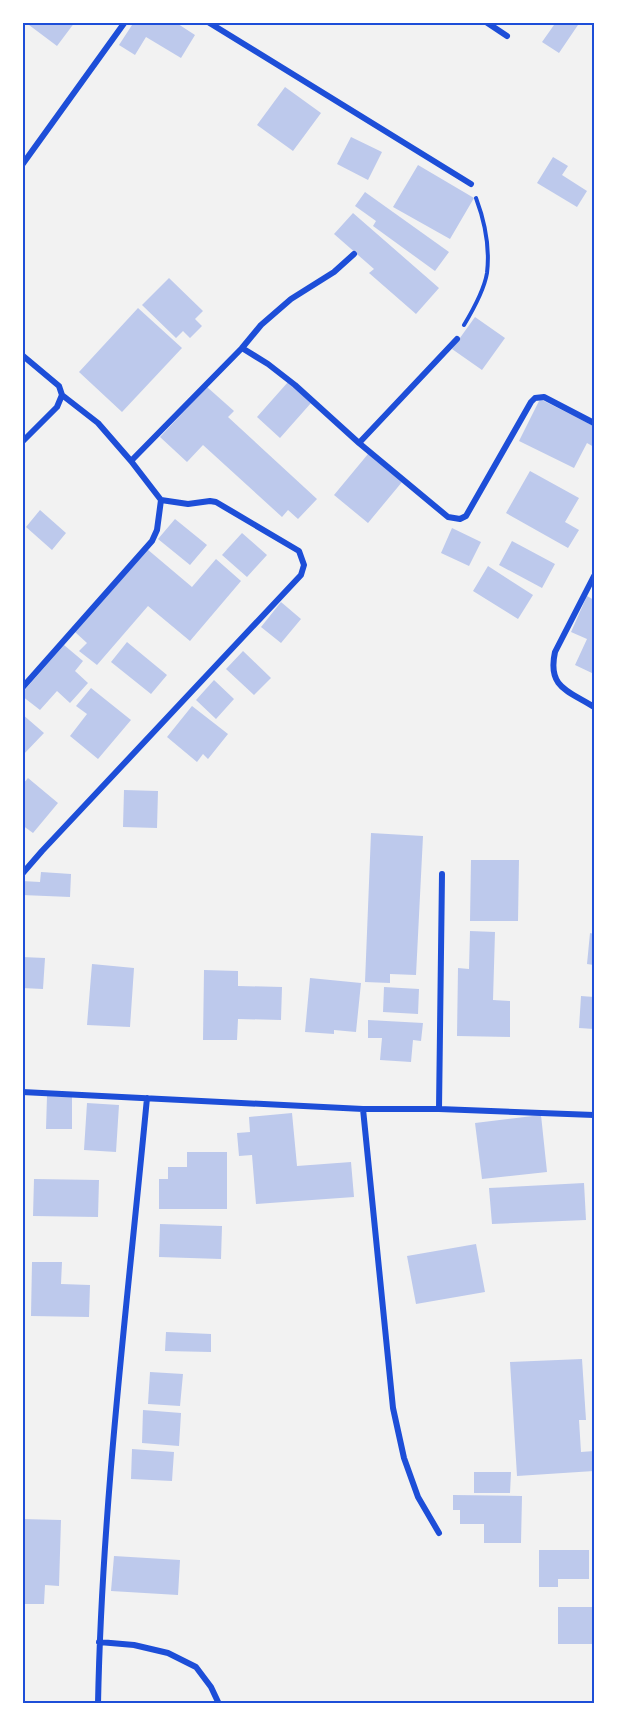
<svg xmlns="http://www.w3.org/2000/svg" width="617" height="1726" font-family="Manrope,sans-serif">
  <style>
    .building { fill: #bdc9ec }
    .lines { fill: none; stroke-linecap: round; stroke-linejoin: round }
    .path { stroke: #1d4ed8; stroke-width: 4 }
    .minor { stroke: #1d4ed8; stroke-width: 6 }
    .neatline { fill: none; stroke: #1d4ed8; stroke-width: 2 }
  </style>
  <rect width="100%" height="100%" fill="#f2f2f2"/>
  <path class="building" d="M25,22H75L57,46Z
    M134,22H175L195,35L181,58L146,37L135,55L119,45Z
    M550,22H580L559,53L542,42L554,25Z
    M285,87L321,113L293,151L257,125Z
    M351,137L382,152L368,180L337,164Z
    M553,157L568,166L562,175L587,191L577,207L537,183Z
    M418,165L474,198L450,239L393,207Z
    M365,192L449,252L435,271L373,226L376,221L355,206Z
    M353,213L439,288L416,314L369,273L374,269L334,234Z
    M169,278L203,311L195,319L202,326L190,338L183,331L176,338L142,305Z
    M138,308L182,348L122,412L79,372Z
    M475,317L505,338L482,370L452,349Z
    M288,382L311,403L280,438L257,417Z
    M207,387L234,411L228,417L317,499L298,519L288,510L282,517L203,445L187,462L160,437Z
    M540,399L594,426V447L587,443L574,468L519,441Z
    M368,454L402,482L368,523L334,495Z
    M530,471L579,498L565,522L579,530L568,548L506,513Z
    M40,510L66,533L52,550L26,527Z
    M175,519L207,545L190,565L158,539Z
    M452,528L481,542L469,566L441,553Z
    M242,533L267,555L247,577L222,555Z
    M512,541L555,564L542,588L499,565Z
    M147,549L192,587L216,559L241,581L190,641L148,606L97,665L79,651L87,643L75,632Z
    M488,566L533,595L518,619L473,591Z
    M587,596L594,600V674L575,665L587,639L571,632Z
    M281,602L301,619L281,643L261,627Z
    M127,642L167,675L151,694L111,662Z
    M64,645L83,661L75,671L88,683L70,703L57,691L40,710L22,696V693Z
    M243,651L271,678L254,695L226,669Z
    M214,680L234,699L216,719L196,700Z
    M91,688L131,720L98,759L70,736L87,714L76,706Z
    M192,706L228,734L208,759L203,754L197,762L167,737Z
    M22,714L44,733L22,756Z
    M28,778L58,803L33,833L22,825V785Z
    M124,790L158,791L157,828L123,827Z
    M371,833L423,836L416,975L390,974V983L365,982Z
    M471,860H519L518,921H470Z
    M41,872L71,874L70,897L22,895V881L40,882Z
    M470,931L495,932L493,1000L510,1001V1037L457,1036L458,968L469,969Z
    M590,933L594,934V965L587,964Z
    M22,957L45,958L43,989L22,988Z
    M92,964L134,968L130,1027L87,1025Z
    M204,970L238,971V986L282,987L281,1020L238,1019L237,1040H203Z
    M310,978L361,983L356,1032L334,1030V1034L305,1032Z
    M384,987L419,989L418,1014L383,1012Z
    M581,996L594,997V1029L579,1028Z
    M368,1020L423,1023L421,1041L413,1040L411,1062L380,1060L382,1038H368Z
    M47,1096L72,1097V1129H46Z
    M87,1103L119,1105L116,1152L84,1150Z
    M292,1113L297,1166L351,1162L354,1197L256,1204L252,1155L239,1156L237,1133L250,1132L249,1117Z
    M541,1115L547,1172L482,1179L475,1123Z
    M187,1152H227V1209H159V1179H168V1167H187Z
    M34,1179L99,1180L98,1217L33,1216Z
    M584,1183L586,1220L492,1224L489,1188Z
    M160,1224L222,1226L221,1259L159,1257Z
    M476,1244L485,1292L416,1304L407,1256Z
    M32,1262H62L61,1284L90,1285L89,1317L31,1316Z
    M166,1332L211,1334V1352L165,1351Z
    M582,1359L586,1420H579L581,1452L594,1451V1471L517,1476L510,1362Z
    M150,1372L183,1374L180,1406L148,1404Z
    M143,1410L181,1413L179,1446L142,1443Z
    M132,1449L174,1452L172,1481L131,1479Z
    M474,1472H511L510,1493H474Z
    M453,1495L522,1496L521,1543H484V1524H460V1510H453Z
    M22,1519L61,1520L59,1586L45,1585L44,1604H22Z
    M539,1550H589V1579H558V1587H539Z
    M114,1556L180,1560L178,1595L111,1591Z
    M558,1607H594V1644H558Z"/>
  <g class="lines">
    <path class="path" d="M464,325C473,310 484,291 487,273C490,248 485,222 476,198"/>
    <path class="minor" d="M208,22L471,184
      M486,22L507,36
      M22,165L125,22
      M242,348L261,325L291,299L334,272L354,254
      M22,355L59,386L62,395L57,407L22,442
      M359,443L457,339
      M131,461L242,348L268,364L295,385L359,443L448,517L460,519L466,516L531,402L535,398L544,397L594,423
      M594,576L555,652C547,688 569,691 594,707
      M22,688L152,541L157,530L161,500
      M22,874L42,851L301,575L304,565L299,551L216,502L210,501L188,504L161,500L131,461L98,423L62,395
      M22,1092L363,1109H439L594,1115
      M363,1109L393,1408L404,1458L418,1497L439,1533
      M439,1109L442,874
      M99,1642L134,1645L168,1653L196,1667L211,1687L219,1704
      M98,1704C102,1501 128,1299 147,1098"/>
  </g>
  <rect width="617" height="1726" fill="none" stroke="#ffffff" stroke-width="48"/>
  <rect x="24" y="24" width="569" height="1678" class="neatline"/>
</svg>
